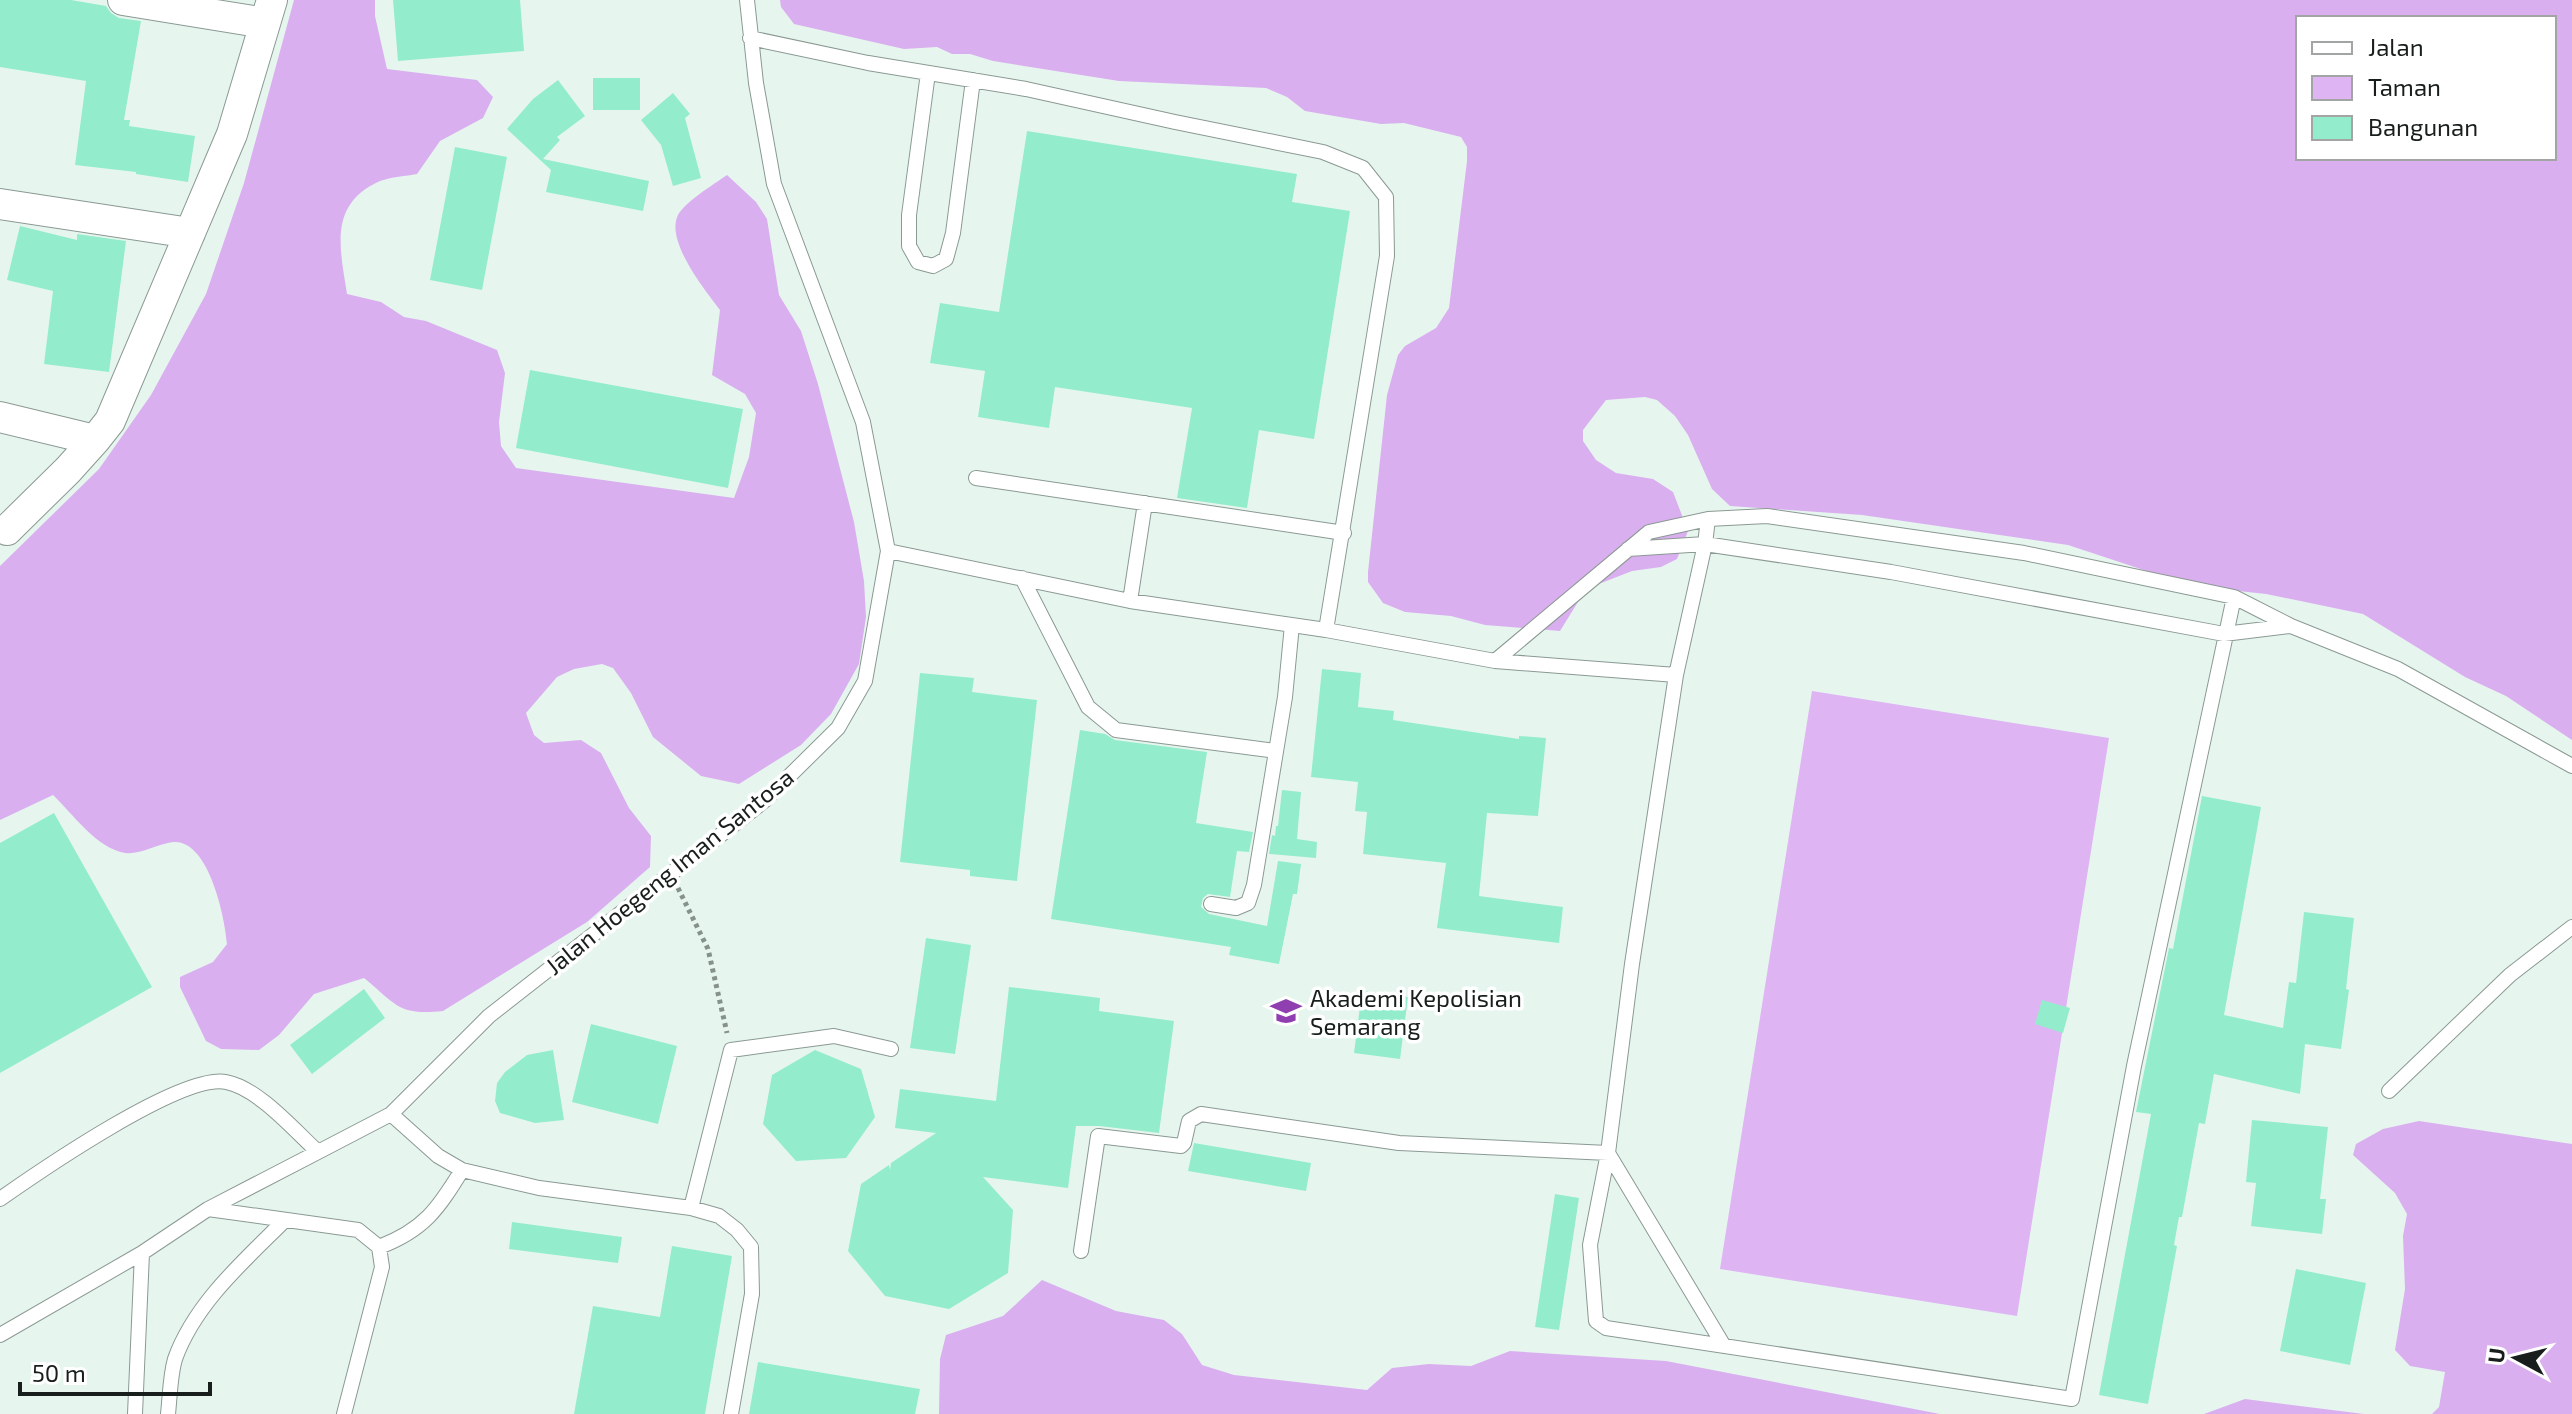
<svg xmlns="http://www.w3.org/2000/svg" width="2572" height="1414" font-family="'Exo 2',sans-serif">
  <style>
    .green { fill: #dfb4f3 }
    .forest { fill: #daafef; fill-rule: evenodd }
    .building { fill: #93edcc }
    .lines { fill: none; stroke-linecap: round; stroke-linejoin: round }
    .service-casing { stroke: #8b9993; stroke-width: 16 }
    .minor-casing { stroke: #8b9993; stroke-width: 32 }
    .path { stroke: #86918c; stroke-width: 5; stroke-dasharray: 4 4; stroke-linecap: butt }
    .service { stroke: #fff; stroke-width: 14 }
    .minor { stroke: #fff; stroke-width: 30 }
    .labels { text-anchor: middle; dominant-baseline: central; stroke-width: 7; stroke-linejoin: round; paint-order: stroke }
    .street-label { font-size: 24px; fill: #181e1b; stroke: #fff }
    .poi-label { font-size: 24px; fill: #181e1b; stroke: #fff; text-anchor: start }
  </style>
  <rect width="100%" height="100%" fill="#e6f6ef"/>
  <path class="green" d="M1812,691L2109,738L2017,1316L1720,1269Z"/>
  <path class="forest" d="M294,0H375V16L387,69L477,80L493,97L483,118L440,141L417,174C406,176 391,177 380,181C328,204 340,248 347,294L381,302L404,317L426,321L497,350L505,373L499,422L501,446L516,468L734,498L749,457L756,413L745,394L712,375L720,310C705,290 665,241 678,215C685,202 714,184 727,175L756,202L767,219L779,295L801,331L818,384L854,522L864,581L866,617L859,664L831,714L801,745L739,784L701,776L653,737L631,693L613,668L602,664L574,669L557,677L526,713L534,735L544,743L581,740L601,753L629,808L651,836L650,867L587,922L443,1011C398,1016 396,1004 364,978L314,994L279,1035L259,1050L221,1049L206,1041L180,987V977L213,962L227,944C225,918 209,839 173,842C158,844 139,855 125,853C96,848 73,814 53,795L0,820V566L99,469L151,395L206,294L244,183Z
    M780,0H2572V740L2506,696L2465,677L2363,614L2266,594L2192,586L2068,545L1862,515L1730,506L1712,489L1688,435L1675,416L1657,400L1645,397L1606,400L1583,430V441L1596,460L1616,473L1653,479L1673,492L1688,531L1677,559L1661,567L1632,571L1586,589L1560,631L1485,625L1451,616L1405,612L1383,603L1368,582V572L1387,395L1398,355L1405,346L1436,328L1449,308L1467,161V147L1461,137L1404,123L1381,124L1305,111L1287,97L1266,88L1119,81L993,61L970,54H952L937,47L904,49L794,24L781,7ZM2298,18H2554V158H2298Z
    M2419,1121L2572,1144V1414H2432L2439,1407L2445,1372L2410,1366L2395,1350L2405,1289L2403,1236L2407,1214L2395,1193L2353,1155L2356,1144L2383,1129Z
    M1042,1280L1116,1311L1164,1320L1182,1334L1202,1365L1234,1375L1367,1390L1392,1368L1429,1364L1471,1366L1510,1351L1666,1361L1940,1414H939L940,1359L946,1335L1003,1316Z
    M2245,1399L2364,1414H2204Z"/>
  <path class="building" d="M0,0H71L106,6L111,13L119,18L141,21L124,120H130L129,126L195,136L188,182L136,174V172L75,165L86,81L0,67Z
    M393,0H520L524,51L398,61Z
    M593,78H640V110H593Z
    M558,80L585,116L557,137L560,140L543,159L649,181L643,211L546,192L551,170L507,129L533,99Z
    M673,93L690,114L685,118L701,178L673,186L661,145L641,120Z
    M1027,131L1297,174L1292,202L1350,211L1314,439L1259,430L1247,508L1177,498L1192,408L1055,387L1049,428L978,417L985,371L930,363L940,303L999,312Z
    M455,147L507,157L482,290L430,280Z
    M20,226L77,240V234L126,241L109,372L44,364L53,291L7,280Z
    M530,370L743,409L728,488L516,448Z
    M1322,669L1361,673L1358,707L1394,711L1393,720L1519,739V736L1546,738L1538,816L1487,813L1479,896L1563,907L1559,943L1437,928L1446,863L1363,854L1367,812L1355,811L1358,782L1311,777Z
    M920,673L974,678L972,692L1037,700L1017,881L970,876V870L900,862Z
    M1080,730L1105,734L1115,740L1207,752L1196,823L1253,832L1249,852L1237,851L1230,897L1208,894L1203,898L1201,907L1209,914L1267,926L1278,861L1301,864L1297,894H1293L1279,964L1229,955L1231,947L1051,919Z
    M1282,790L1301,792L1297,839L1317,842L1316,858L1269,854L1272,835L1275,836L1276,826H1278Z
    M2202,796L2261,807L2224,1015L2283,1028L2289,982L2296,983L2304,912L2354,918L2346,989L2349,990L2341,1049L2305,1044L2300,1094L2214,1074L2205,1124L2199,1123L2182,1217H2179L2174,1245L2177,1246L2148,1404L2099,1395L2151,1114L2136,1112L2169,948L2173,949Z
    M54,813L152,987L0,1073V843Z
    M926,938L971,945L955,1054L910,1048Z
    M1009,987L1100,998L1099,1011L1174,1021L1159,1133L1099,1126H1076L1068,1188L983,1177L1013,1210L1008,1273L949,1309L885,1296L848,1251L861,1184L889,1165L890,1170L891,1163L936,1133L895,1128L900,1089L996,1101Z
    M364,989L385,1018L312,1074L290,1045Z
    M1362,991L1408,997L1400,1059L1354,1053Z
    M2042,1000L2070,1008L2063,1033L2035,1024Z
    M591,1024L677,1046L658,1124L572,1102Z
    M553,1050L564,1120L535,1123L500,1113L495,1101L497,1083L505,1072L527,1055Z
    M815,1050L861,1069L875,1117L846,1158L796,1161L763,1124L772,1075Z
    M2252,1120L2328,1127L2320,1199H2326L2322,1234L2251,1226L2256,1183L2246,1182Z
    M1194,1143L1311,1163L1306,1191L1188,1171Z
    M1555,1194L1579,1198L1559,1330L1535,1327Z
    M512,1222L622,1237L618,1263L509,1249Z
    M672,1246L732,1256L705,1414H574L593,1306L660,1317Z
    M2296,1269L2366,1283L2350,1365L2280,1351Z
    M758,1362L920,1389L915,1414H749Z"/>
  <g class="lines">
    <g class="service-casing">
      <path id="service" d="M750,38L868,63L1026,89L1175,122L1323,152L1363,168L1386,197L1387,256L1326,630
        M928,73L909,215V246L918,262L933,266L946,259L953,233L973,80
        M976,478L1344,533
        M1708,519L1705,544L1676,675L1632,964L1608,1153L1590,1245L1596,1321L1606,1328L2072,1399L2134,1066L2234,597
        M1628,549L1705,544L1891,572L2224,634L2290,626
        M888,551L1130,601L1326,630L1495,661L1676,675
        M1022,578L1088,707L1116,730L1276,751
        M1130,601L1145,503
        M1495,661L1649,532L1708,519L1767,516L2024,553L2234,597L2291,626L2398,669L2572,766
        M1211,904L1236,908L1248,903L1254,885L1285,697L1292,625
        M2389,1091L2510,975L2572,927
        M391,1114L438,1156L462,1170L539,1188L691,1208L719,1216L737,1230L751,1247L752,1294L731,1414
        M0,1199C40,1171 182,1073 226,1082C258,1088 294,1130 318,1152L391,1114L489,1016L764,801L838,728L865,681L888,551L863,422L774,184L756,83L747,0
        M691,1208L731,1050L834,1036L891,1049
        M208,1209L358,1230L379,1247L382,1267L344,1414
        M379,1247C424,1230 438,1209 462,1170
        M1081,1251L1098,1136L1181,1146L1184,1143L1189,1121L1201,1114L1399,1143L1608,1153L1724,1346
        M0,1335L142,1253L208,1209L318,1152
        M135,1414L142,1253
        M168,1414C170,1396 170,1376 175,1359C195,1303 245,1260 285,1220"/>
    </g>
    <g class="minor-casing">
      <path id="minor" d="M123,0L265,23
        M0,204L190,233
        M0,417L95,440L110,421L232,134L272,0
        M7,530L68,470L95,440"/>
    </g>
    <path class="path" d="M678,888L708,949L727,1033"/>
    <use href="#service" class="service"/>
    <use href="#minor" class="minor"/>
  </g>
  <defs>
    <g id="university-bare" transform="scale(2.4)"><path d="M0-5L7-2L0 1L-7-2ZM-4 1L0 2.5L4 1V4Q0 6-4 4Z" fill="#8f3faf" stroke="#fff" stroke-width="2.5" paint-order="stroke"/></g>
  </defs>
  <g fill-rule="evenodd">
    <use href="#university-bare" x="1286" y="1011"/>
  </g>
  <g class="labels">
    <g class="street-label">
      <text transform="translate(669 871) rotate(-39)">Jalan Hoegeng Iman Santosa</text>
    </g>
    <g class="poi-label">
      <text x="1310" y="997">Akademi Kepolisian<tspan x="1310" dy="28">Semarang</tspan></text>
    </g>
  </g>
  <rect x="2296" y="16" width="260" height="144" fill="#ffffff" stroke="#a3a5a4" stroke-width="2"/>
  <rect x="2312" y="42" width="40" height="12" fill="#ffffff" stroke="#a3a5a4" stroke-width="2"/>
  <text x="2368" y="56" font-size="24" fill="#181e1b">Jalan</text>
  <rect x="2312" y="76" width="40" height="24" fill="#dfb4f3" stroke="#a3a5a4" stroke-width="2"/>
  <text x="2368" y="96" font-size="24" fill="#181e1b">Taman</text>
  <rect x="2312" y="116" width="40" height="24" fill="#93edcc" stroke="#a3a5a4" stroke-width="2"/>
  <text x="2368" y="136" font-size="24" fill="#181e1b">Bangunan</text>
  <g transform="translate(2516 1358) rotate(277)" stroke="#ffffff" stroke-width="6" paint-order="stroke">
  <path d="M0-6L14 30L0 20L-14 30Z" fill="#181e1b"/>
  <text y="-12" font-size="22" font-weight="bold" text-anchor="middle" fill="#181e1b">U</text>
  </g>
  <path d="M20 1382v12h190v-12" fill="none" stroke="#181e1b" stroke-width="4"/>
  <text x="32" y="1382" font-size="24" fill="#181e1b" stroke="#ffffff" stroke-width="6" paint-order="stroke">50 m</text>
</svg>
